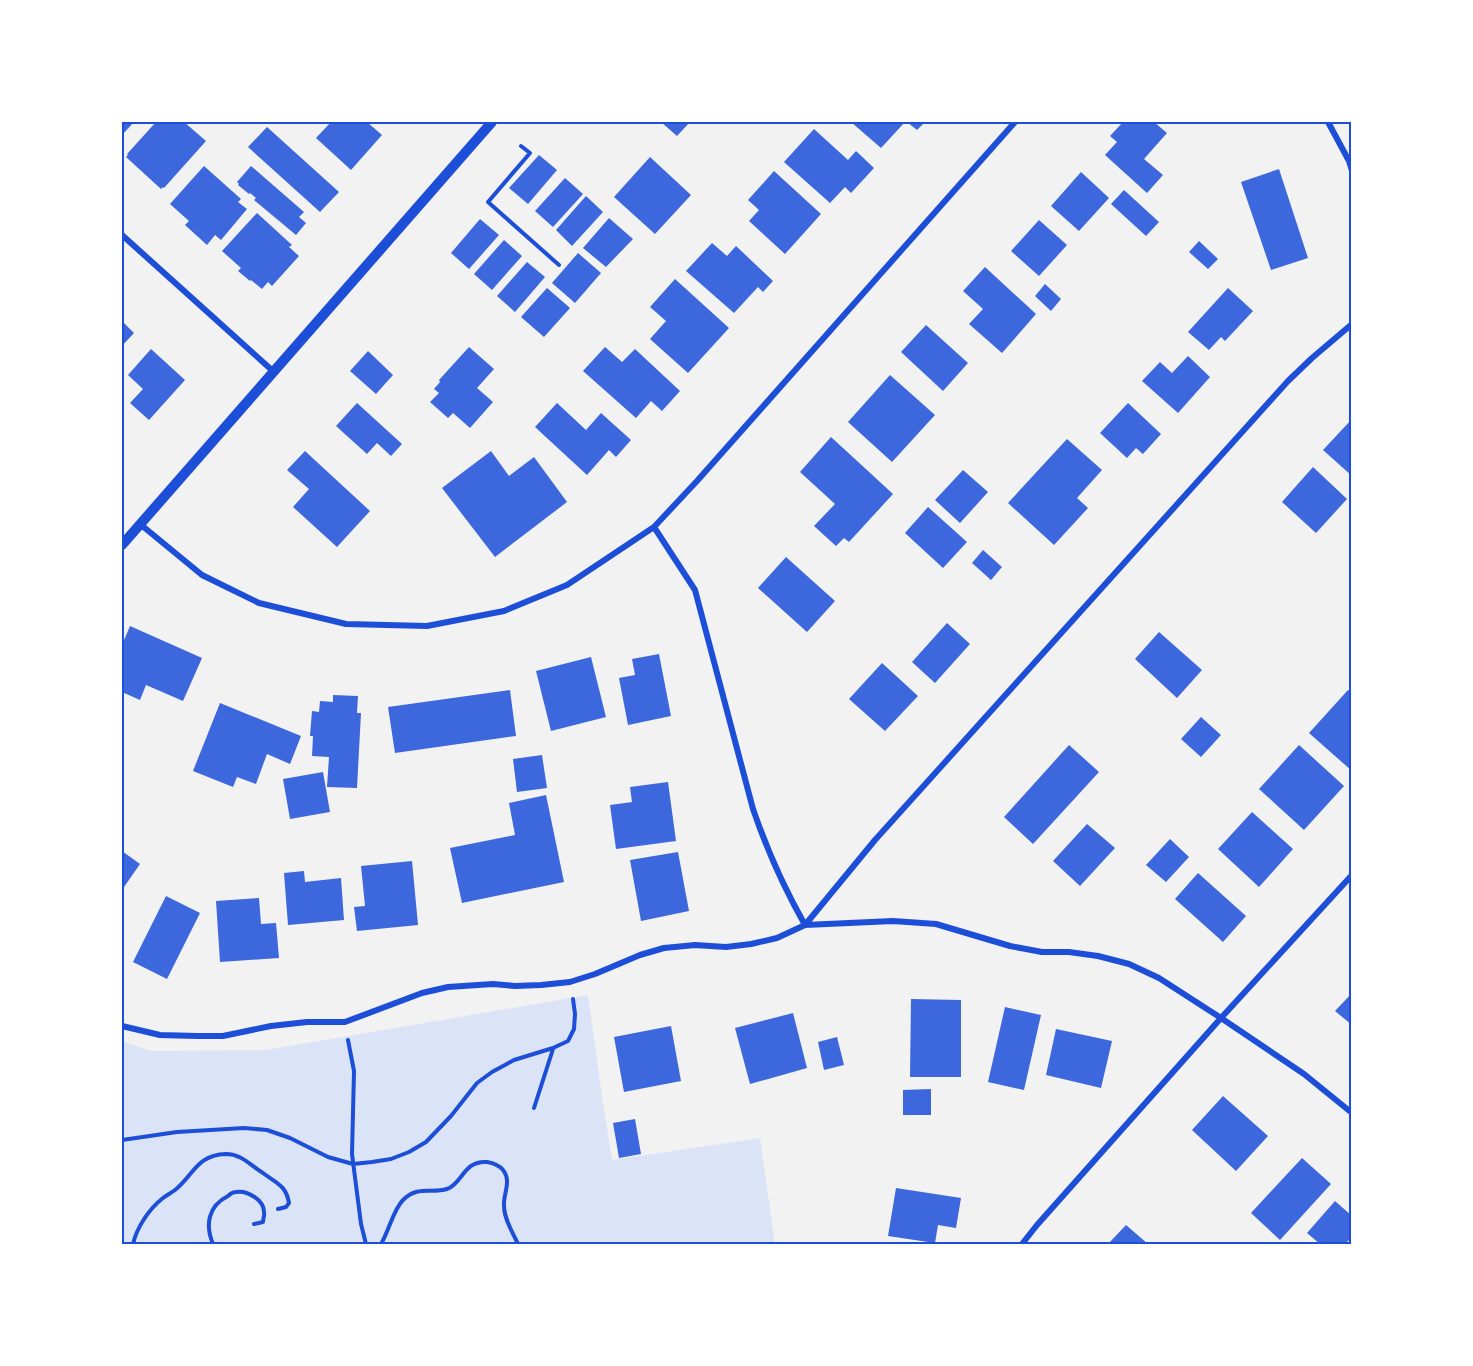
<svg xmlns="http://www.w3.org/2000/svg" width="1473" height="1366" font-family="'Fira Sans',sans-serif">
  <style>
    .green { fill: #dbe4f7 }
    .building { fill: #3d67dc }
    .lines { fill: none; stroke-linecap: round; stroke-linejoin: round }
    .path { stroke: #1d4ed8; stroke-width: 4 }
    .minor { stroke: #1d4ed8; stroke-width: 6 }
    .tertiary { stroke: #1d4ed8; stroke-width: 10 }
    .neatline { fill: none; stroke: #1d4ed8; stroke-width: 2 }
  </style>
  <rect width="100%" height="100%" fill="#f2f2f2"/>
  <path class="green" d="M588,995L603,1103L612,1160L760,1138L775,1244H122V1041L151,1051L266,1050Z"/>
  <path class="building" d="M122,122H134L122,135Z
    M156,122H184L206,141L164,188L163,187L161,189L126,157L128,155L127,154Z
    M331,122H367L382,135L351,170L316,138Z
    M661,122H690L677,136Z
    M851,122H905L881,148Z
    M907,122H925L917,130Z
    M1123,122H1154L1167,133L1144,159L1163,175L1147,193L1105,155L1117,142L1110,136Z
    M267,127L339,192L320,212L248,147Z
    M814,129L848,160L856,151L874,168L851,193L845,187L830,203L784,162Z
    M539,155L557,170L528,204L509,188Z
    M650,157L691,195L655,234L614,197Z
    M204,166L241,199L238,202L247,209L221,240L215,235L207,245L185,225L189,221L170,204Z
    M251,166L304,212L299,217L306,223L296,235L254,200L256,198L250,193L249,194L238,185L239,184L237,182Z
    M1279,169L1308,258L1271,270L1241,182Z
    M774,171L821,214L785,254L749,221L759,210L748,200Z
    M1081,172L1109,198L1079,231L1051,206Z
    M565,178L583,194L553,227L535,211Z
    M1124,190L1159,222L1146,236L1111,204Z
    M586,196L603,212L572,246L556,230Z
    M257,213L292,245L289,247L299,256L272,286L268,282L262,289L251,280L250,281L238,271L241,268L222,251Z
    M609,218L633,239L606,267L583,248Z
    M480,219L499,235L469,269L451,253Z
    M1039,220L1067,245L1039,276L1011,251Z
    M504,240L522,256L492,290L474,274Z
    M1199,241L1218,259L1208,269L1189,252Z
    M712,243L727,256L736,246L773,281L763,292L758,287L734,313L686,271Z
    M578,253L601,273L575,303L552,283Z
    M527,262L545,277L515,312L497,296Z
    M985,267L1036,314L1002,353L969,324L983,309L963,291Z
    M675,279L729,328L688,373L650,339L666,321L650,307Z
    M1045,284L1061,299L1051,311L1035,296Z
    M547,288L570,308L544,337L521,317Z
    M1228,288L1253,311L1225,341L1221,337L1209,350L1188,332Z
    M122,321L134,333L122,346Z
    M926,325L968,363L943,391L901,352Z
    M469,347L494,369L477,388L493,402L470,428L453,413L448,418L430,402L439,393L434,389L440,382L439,380Z
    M605,347L622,362L635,349L680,391L662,411L651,401L636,418L583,371Z
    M151,349L185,380L149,420L130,403L143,389L128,375Z
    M368,351L393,375L376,394L350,371Z
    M1188,356L1210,377L1178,413L1142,381L1160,362L1172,373Z
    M890,375L935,415L892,462L848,422Z
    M357,403L402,444L391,456L377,443L367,454L336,426Z
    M557,403L586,430L601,413L631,440L616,457L609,450L587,475L535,427Z
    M1128,403L1161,434L1143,454L1136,448L1127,458L1100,433Z
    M1352,419V476L1323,450Z
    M831,437L893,494L849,542L844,538L836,546L814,526L835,504L800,472Z
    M1067,439L1102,470L1077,498L1088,508L1054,545L1008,503Z
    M305,451L370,511L337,547L293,507L309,489L287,470Z
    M491,451L509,476L534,457L567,502L495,557L442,488Z
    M1313,467L1347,499L1316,533L1282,502Z
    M963,470L988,492L960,523L935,500Z
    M928,507L967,542L943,568L905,533Z
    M983,550L1002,567L991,580L972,563Z
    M786,557L835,601L807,632L758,588Z
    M947,623L970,644L935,683L912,662Z
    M130,626L202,658L183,701L146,685L140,700L122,692V645Z
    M1159,632L1202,670L1177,698L1135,659Z
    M659,654L671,716L628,725L619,678L635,675L632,659Z
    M591,657L606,717L551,731L536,671Z
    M882,663L918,696L885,731L849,699Z
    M510,690L516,736L395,753L388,707Z
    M1348,690L1352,693V771L1309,733Z
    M333,695L358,696L357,713H361L357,788L327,787L329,757L312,756L313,736H310L312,711L319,712L320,701L333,702Z
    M220,703L301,736L290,764L267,754L256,784L237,777L233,787L193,771Z
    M1201,717L1221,735L1201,757L1181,739Z
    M1069,745L1099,772L1033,844L1004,817Z
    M1299,745L1344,786L1304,830L1259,789Z
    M542,755L547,788L517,792L513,759Z
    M323,772L330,812L290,819L283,779Z
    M668,782L676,841L616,849L610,805L632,802L630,787Z
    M546,795L564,882L462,903L450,848L515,835L509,803Z
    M1252,812L1293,849L1259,887L1218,849Z
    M1087,824L1115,848L1080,886L1053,861Z
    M1170,839L1189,857L1166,882L1146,865Z
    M122,851L140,864L122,890Z
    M678,852L689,911L641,921L630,860Z
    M412,861L418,925L357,931L354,907L365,906L361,866Z
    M304,871L305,882L341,878L344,920L288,925L284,873Z
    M1198,873L1246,916L1223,942L1175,899Z
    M166,896L200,913L167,979L133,962Z
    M259,898L261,924L276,923L279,958L220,962L216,901Z
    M1352,993V1025L1335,1011Z
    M911,999L961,1000V1077H910Z
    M1005,1007L1041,1015L1024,1090L988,1082Z
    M793,1013L807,1068L750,1084L735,1028Z
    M671,1026L681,1081L624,1092L614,1037Z
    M1056,1029L1112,1041L1101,1088L1046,1075Z
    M837,1037L844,1065L824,1070L818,1042Z
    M931,1089V1115H903V1090Z
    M1223,1096L1268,1136L1236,1171L1192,1130Z
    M635,1119L641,1154L619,1158L613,1123Z
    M1302,1158L1331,1184L1280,1240L1251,1213Z
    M896,1188L961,1198L956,1228L938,1225L935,1243L888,1236Z
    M1335,1201L1352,1216V1237L1345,1244H1320L1307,1233Z
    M1126,1225L1148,1244H1108Z"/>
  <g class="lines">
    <path class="path" d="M521,146L530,153L488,202L559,265
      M348,1040L354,1071L352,1154L361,1224L366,1244
      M534,1108L553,1049
      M122,1140L177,1132L244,1128L267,1130L290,1138L328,1157L353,1164L372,1162L391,1159L409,1152L426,1142L451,1116L477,1083L492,1072L514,1060L553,1048L568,1041L574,1029L575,1014L573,999
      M133,1244C137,1227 149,1209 163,1198C167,1195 171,1193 175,1190C194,1175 196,1155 226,1154C242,1154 251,1166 263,1173C276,1183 286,1185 289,1203L286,1207L278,1209
      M213,1244C205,1225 208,1206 228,1196C230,1194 233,1192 236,1192C247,1190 264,1200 264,1212C265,1214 263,1219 263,1222L254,1224
      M381,1244C389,1231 393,1210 403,1200C418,1185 431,1194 447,1189C462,1184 464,1160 487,1162C493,1163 499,1165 503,1170C512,1181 503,1194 504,1206C504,1219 513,1233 518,1244"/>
    <path class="minor" d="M1328,122L1349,161L1352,171
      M122,235L274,372
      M140,524L202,575L259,603L346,624L427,626L504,611L567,585L654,527L697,481L1015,122
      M654,527L695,590L753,809C767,850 784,888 805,925L875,840L1288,381L1312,358L1352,324
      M122,1026L160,1035L197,1036H223L271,1026L307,1022H345L422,993L448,987L493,984L515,986L541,985L570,982L595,974L640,955L664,948L695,945L726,947L751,944L777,938L805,925L893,921L936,924L1010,946L1042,952H1069L1098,956L1129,964L1159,978L1221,1018L1304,1074L1352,1113
      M1022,1244L1037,1225L1221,1018L1352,875"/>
    <path class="tertiary" d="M122,545L492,122"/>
  </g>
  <rect width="1473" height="1366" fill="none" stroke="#ffffff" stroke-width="246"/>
  <rect x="123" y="123" width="1227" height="1120" class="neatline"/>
</svg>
